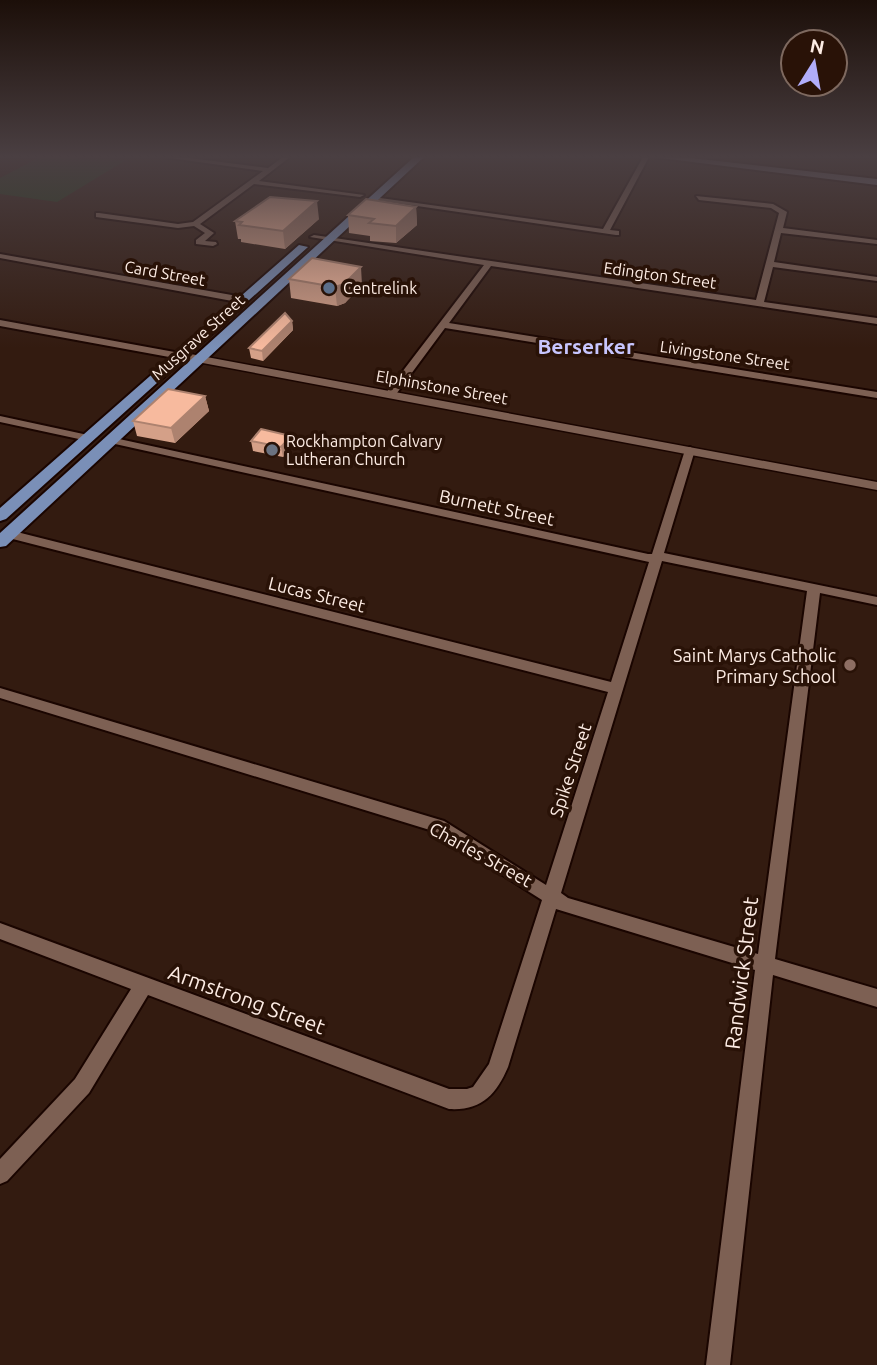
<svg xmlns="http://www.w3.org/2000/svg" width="877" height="1365" font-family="Ubuntu,sans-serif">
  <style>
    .green { fill: #1f3c19 }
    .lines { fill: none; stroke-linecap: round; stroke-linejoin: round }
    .minor-casing { stroke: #1a0500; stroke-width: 4 }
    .tertiary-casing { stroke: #1a0500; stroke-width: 3 }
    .secondary-casing { stroke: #1a0500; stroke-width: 4 }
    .primary-casing { stroke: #1a0500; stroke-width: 4 }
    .minor { fill: #7d6053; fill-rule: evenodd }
    .tertiary { fill: #7d6053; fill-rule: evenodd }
    .secondary { fill: #7c7785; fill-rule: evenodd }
    .primary { fill: #7a8fb7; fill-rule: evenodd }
    .wall { fill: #d4a088 }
    .shaded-wall { fill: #ad826f }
    .building { fill: #f7ba9e; stroke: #ad826f; stroke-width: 2 }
    .service-dot { fill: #5c6f8a; stroke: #291207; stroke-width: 2.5 }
    .worship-dot { fill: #6b7280; stroke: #291207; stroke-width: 2.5 }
    .education-dot { fill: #8d6e63; stroke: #291207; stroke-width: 2.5 }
    .labels { text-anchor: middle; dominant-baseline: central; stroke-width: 7; stroke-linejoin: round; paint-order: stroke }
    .far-street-label { font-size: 16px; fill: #fdece4; stroke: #291207 }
    .far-poi-label { font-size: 16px; fill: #fdece4; stroke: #291207; text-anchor: start }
    .street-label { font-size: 18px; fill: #fdece4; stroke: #291207 }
    .poi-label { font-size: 18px; fill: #fdece4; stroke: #291207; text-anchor: end }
    .far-district-label { font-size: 21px; font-weight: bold; fill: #c7c5fe; stroke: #291207 }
    .near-street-label { font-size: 21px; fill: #fdece4; stroke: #291207 }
  </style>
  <rect width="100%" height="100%" fill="#331b10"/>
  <path class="green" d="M40,157L126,160L57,202L0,194V178Z"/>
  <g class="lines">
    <g class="minor-casing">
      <path id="minor" d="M163,157H182L268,168L283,157H290L259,181L364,195L360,197L254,184L200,224L214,233L205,241L216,242L217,244L213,246L196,244V240L205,233L194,226L178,228L96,217V213H99L178,224L193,222L263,171Z
        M643,157H649L610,230L619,231V235H616L369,199L373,197L603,229Z
        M696,196L773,204L787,212L783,228L877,240V244L781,233L774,262L877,277V281L773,267L764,302L877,318V324L491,266L449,323L877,392V398L445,328L394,397H386V393L484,265L310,237L314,235L756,300L779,213L771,208L699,200Z
        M0,254L243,297L247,300L243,303L0,258Z
        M0,320L180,353L185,356L180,359L0,326Z
        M0,416L88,435L93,438L88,441L0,422Z
        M110,437L648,554H652L685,450L690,447L695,450L664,553L877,597V605L820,593L775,959L877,989V1007L773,975L730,1365H706L755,970L556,909L508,1067C496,1095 481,1111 449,1109L148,995L89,1093L7,1181L0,1184V1159L75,1079L131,989L0,939V923L449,1089H467L473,1087L489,1064L542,900L433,831L0,698V688L444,821L546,885L608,692L5,537V531L9,530L611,682L649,562L106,442L105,440ZM662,561L807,591L758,954L568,898L561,893Z"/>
    </g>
    <g class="tertiary-casing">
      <path id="tertiary" d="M180,352L877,482V490L176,358V354Z"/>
    </g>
    <g class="secondary-casing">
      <path id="secondary" d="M653,157H682L877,179V185Z"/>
    </g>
    <g class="primary-casing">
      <path id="primary" d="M414,157H424L6,546L0,547V533Z
        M299,245L308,247L6,519L0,521V508Z"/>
    </g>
    <use href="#minor" class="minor"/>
    <use href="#tertiary" class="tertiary"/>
    <use href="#secondary" class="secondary"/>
    <use href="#primary" class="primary"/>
  </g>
  <path class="wall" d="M416,207L417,225L396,243L370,241V236L349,233L348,215Z
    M319,219L285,249L241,242V239H238L235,221Z
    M289,279L362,285L345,303L337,306L291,298Z
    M292,321L293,330L263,361L251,358L249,348Z
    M205,396L209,411L175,443L137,436L133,421Z
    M251,441L292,446L283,457L253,451Z"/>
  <path class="shaded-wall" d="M317,201L319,219L285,249L283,231Z
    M416,207L417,225L396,243V226Z
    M361,267L362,285L345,303L337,306L335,287Z
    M292,321L293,330L263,361L262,351Z
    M205,396L209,411L175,443L171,428Z
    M291,436L292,446L283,457L281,447Z"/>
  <path class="building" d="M270,197L317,201L283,231L239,225L242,222L235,221Z
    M366,199L416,207L396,226L369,223L374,219L348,215Z
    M312,258L361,267L344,284L335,287L289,279Z
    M285,313L292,321L262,351L249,348Z
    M168,389L205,396L171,428L133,421Z
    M261,429L291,436L281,447L251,441Z"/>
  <linearGradient id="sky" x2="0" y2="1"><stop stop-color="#1c0f09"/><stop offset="0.45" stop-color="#4a3f42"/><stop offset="1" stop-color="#4a3f42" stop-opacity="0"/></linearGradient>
  <rect width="877" height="348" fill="url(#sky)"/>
  <circle class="service-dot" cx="329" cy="288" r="7"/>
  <circle class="worship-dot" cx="272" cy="450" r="7"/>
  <circle class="education-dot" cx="850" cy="665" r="7"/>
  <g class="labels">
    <g class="far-street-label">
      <text transform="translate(165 273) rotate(10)">Card Street</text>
      <text transform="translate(660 275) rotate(8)">Edington Street</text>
      <text transform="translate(198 337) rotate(-42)">Musgrave Street</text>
      <text transform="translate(725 355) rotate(8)">Livingstone Street</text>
      <text transform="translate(442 387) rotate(10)">Elphinstone Street</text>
    </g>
    <g class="far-poi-label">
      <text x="343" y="288">Centrelink</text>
      <text x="286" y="441">Rockhampton Calvary<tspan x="286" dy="18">Lutheran Church</tspan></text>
    </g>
    <g class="street-label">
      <text transform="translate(497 507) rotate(12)">Burnett Street</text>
      <text transform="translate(317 594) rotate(14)">Lucas Street</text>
      <text transform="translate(570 770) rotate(-72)">Spike Street</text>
      <text transform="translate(481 854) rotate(29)">Charles Street</text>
    </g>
    <g class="poi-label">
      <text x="836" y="655">Saint Marys Catholic<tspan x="836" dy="21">Primary School</tspan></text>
    </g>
    <g class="far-district-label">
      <text x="586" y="346">Berserker</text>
    </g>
    <g class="near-street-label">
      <text transform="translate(741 973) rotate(-83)">Randwick Street</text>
      <text transform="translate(247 999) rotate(20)">Armstrong Street</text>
    </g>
  </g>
  <g transform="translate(814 63) rotate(11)"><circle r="33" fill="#291207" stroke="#7e695f" stroke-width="2"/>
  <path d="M0-5L12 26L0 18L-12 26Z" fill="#b1adfa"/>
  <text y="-10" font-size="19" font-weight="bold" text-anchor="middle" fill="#fdece4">N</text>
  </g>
</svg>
